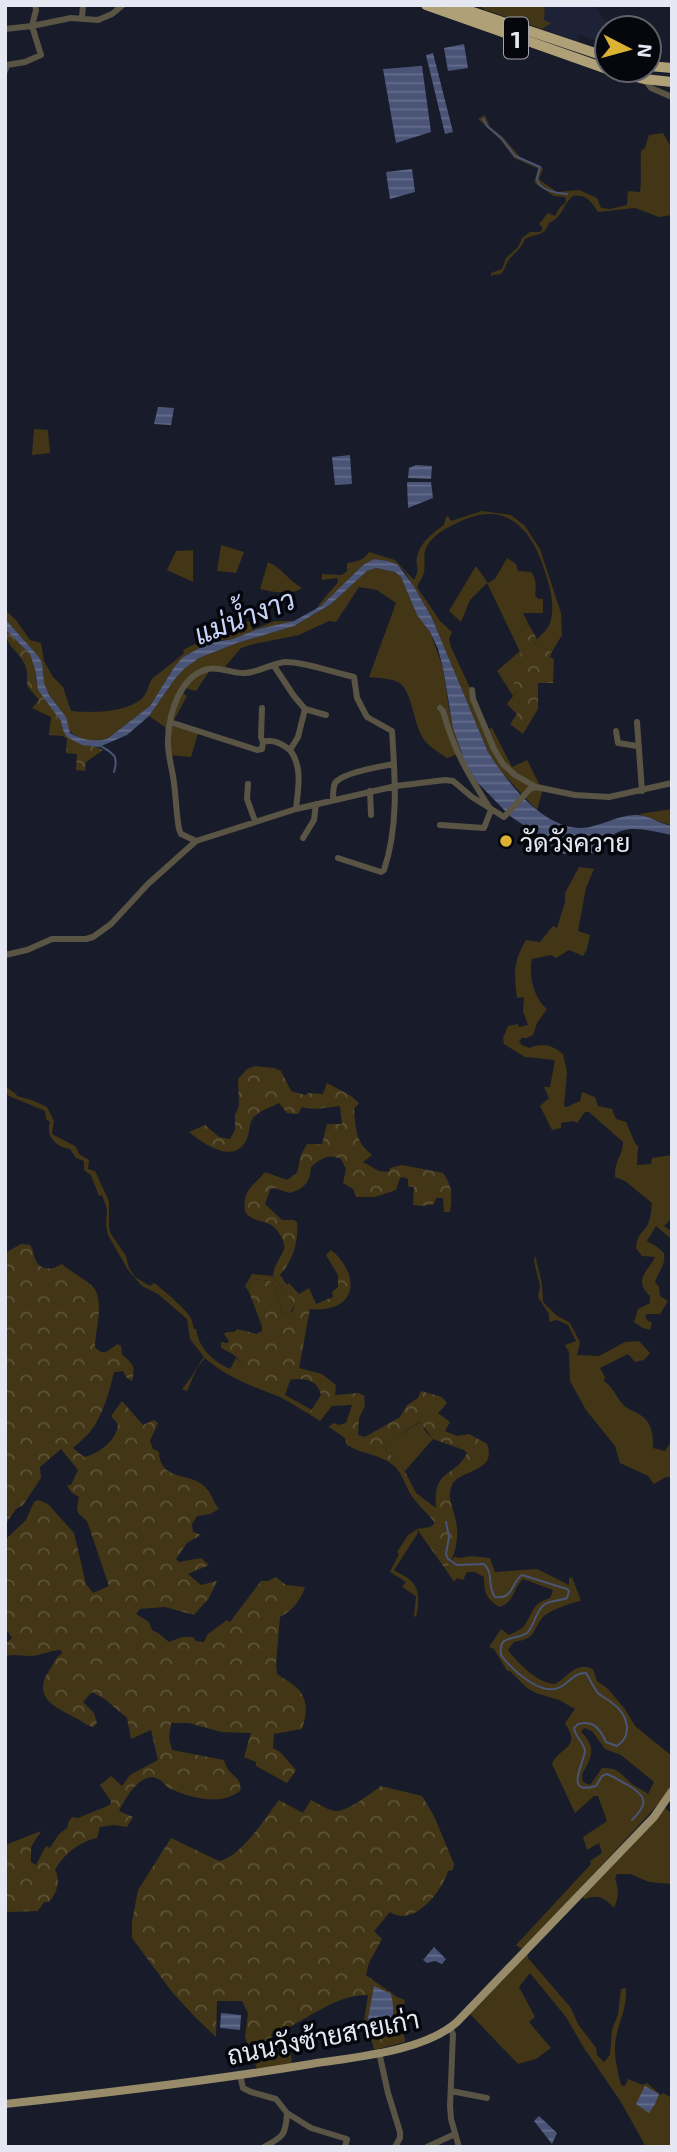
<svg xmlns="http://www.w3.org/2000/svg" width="677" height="2152" font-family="'Exo 2',Sarabun,sans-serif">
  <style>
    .built { fill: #1d2236 }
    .green { fill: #423616; fill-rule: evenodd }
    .forest { fill: url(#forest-crowns); fill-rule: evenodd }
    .water { fill: url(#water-rules) }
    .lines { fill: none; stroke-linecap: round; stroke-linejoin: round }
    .stream { stroke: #4a5477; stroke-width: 2 }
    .minor { stroke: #5a5444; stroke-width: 6 }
    .major { stroke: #978b69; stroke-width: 8 }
    .highway { stroke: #b0a078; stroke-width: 10 }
    .poi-dot { fill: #dcb233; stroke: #06070d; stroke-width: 2.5 }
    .labels { text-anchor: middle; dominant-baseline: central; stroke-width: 7; stroke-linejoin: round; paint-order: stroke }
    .shield { fill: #06070d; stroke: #a2a4ad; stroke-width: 2 }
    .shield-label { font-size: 24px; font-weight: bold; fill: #e5e8f2 }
    .poi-label { font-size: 26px; fill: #e5e8f2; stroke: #06070d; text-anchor: start }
    .street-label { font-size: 26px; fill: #e5e8f2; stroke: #06070d }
    .water-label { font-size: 28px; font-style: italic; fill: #c8d4f9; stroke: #06070d }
  </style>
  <defs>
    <pattern id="forest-crowns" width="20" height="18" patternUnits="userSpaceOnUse" patternTransform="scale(1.75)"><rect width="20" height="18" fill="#423616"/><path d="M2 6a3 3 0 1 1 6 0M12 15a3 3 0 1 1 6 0" fill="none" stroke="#5d5338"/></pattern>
    <pattern id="water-rules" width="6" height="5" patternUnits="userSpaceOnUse" patternTransform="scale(1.75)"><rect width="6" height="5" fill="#4a5477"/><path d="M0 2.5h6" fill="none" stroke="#646d8b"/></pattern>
  </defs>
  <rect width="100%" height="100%" fill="#181c2a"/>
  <path class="built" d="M545,5H596V8L605,21L614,27L607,28V34L602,37V43L578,34L579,42L542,29L550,23L544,21Z"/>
  <path class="green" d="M478,5H545L544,20L551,23L542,29L485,10Z
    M485,115L490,127L503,137L520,157L542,167L543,169L539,179L541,181L557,192L579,190L597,198L601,208L610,209L627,205L628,191L640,192C642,178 640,165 641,151L645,148L649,135L663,133L672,149V167L670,169L672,172V195L670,197L672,199V215L659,217L635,208L598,212C592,202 586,194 573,196C562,205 564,216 549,223C544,237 536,233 525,239C521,251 511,254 507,263C505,267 504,271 501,274L492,275L491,277V273L502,269L506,258L518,247L522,238L530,232H540L543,228L539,224L548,213L555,216L560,207L566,202L565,197L554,196L536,184L534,181L539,169L514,158L499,138L478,119Z
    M34,429L48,430L50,453L32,455Z
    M482,511L511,515L525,526L540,549L561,613L562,635L552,652L534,644C538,636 547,632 550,623C555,608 551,590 546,575C533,529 506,498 457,523C446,528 433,535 427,546C422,555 426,563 424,572C423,577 419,582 417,587L440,621L452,632L449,639L451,647L489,729L492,728L512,767L527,760L539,784L544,786L537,810L500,771L488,752L432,618L405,572L398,565L388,561L374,559L363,565L321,606L317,607L338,582L337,578L322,580V574L342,575L347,571V563C356,562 364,560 369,552L395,560L414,580C421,567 415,567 417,557C420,542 433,533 444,525L446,517L448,516L451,521Z
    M221,545L244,552L236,573L217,571Z
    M193,550V582L167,570L176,551Z
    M507,558L516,564L518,571L531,572C537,579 536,587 535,596L539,599H543V613H523L529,625L513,637L487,583L470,600L461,622L449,611L476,566L488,583L495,579Z
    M268,562C282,568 289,581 302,588C291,596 273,592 260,589Z
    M376,568L395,572L401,577L417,615L430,632L443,668L449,709L461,753L447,758C440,753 431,748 425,741C413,725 414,698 401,684C394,678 378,678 369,677L396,603L377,590L359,587L336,622L329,621L299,635L254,644L241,648L224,668L210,670L196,691L185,688L183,693L187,696L174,720L199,730L191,757L168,755L165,727L149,716L175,679L184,669L199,658L237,643L294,626L331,604L367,571Z
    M5,610L16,620L30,640L41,643L44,661L53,677L63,687L71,711C90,713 131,713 144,696C149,690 148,682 154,677C164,669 174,662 184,653L183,650C204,640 229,624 252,621V630L275,621H294L258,629L233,639L213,641L183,657L175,666L150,706L107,739L89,741L79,738L68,730C67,711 50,701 44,685C41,675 43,666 39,657L5,619Z
    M520,651L521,654L517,691L513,696L497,671Z
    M672,809V826L639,814Z
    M579,867L594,869L586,888L578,931L590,935L587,949L583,956L569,950L556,958L551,955L532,959C528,975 534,999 547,1009L537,1023L533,1035L527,1038H522L519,1041L522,1045L529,1048C542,1042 553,1045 563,1054L567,1072L564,1106L567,1107L580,1101L582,1092L595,1097L598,1106L612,1109L616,1119L626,1122L635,1143L638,1146L637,1165L651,1164L652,1158L672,1155V1218L664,1226L672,1232V1240L656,1226L647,1241L656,1246L664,1253C666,1266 659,1270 655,1282L659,1287L660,1296L668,1301L660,1314H648L645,1316L647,1320L652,1323L650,1330L643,1328L634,1322L638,1309L650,1303V1296C632,1279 649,1271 655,1257L642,1256L636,1248C638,1230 644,1235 649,1221C651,1216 651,1209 652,1203L625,1181L615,1177C614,1160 623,1156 623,1142L589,1112H585L577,1123L573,1121L561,1123V1128L552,1130L540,1106L549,1098L544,1087H550L555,1060L525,1057L504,1044L503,1038L508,1026L518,1024L519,1027L528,1025L523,1011L524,997L517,998C514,973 513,962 526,940L540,942L553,926L557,928L565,902V893Z
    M5,1086L16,1094L17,1096L32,1100L47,1107L54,1121L52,1134L73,1145L76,1147L79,1154L89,1160L88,1169L95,1171L109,1201V1228L111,1234L126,1256L129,1268L135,1277L150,1286L154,1283C160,1287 188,1311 190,1317C192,1319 193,1326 194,1329H196C199,1349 213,1361 230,1369L236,1358L243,1365L275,1382L291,1378L285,1395L312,1410L309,1414C300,1409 290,1402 280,1397C254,1387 226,1377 205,1358L197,1368L187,1391L182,1389C191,1379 196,1368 204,1357L190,1339L187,1319L158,1294L142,1286L128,1270L108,1235L106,1225L107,1209L102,1195L99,1196L91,1175L84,1170V1161L76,1158L70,1149C56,1147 45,1136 50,1122L46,1119L45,1111L9,1096L5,1093Z
    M535,1255L542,1284L543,1302L556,1315L570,1323L580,1342L577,1355L599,1356L625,1342L639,1341L650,1353L644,1360L635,1362L628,1354L600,1368L605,1377L604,1381C615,1388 617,1401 627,1408C630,1410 634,1411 637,1413C652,1421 653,1432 653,1448L665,1451L672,1440V1477H666L654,1484L648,1476L620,1463L615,1446L586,1410L570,1381L569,1352L565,1345L576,1341L568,1325L557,1320L549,1322V1314L538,1297L540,1286L534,1261Z
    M252,1274L273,1276L294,1305L290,1314L282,1313L275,1286L270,1281L255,1279L250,1283L249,1292L245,1286Z
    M421,1422L425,1431L433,1439L405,1471L400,1462L385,1451L392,1439Z
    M417,1529L418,1533L394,1570C399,1574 404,1575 409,1579C421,1588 419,1604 416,1617L414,1616L416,1596L402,1587L406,1582L390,1572L399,1554L397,1552L408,1535Z
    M470,1556L490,1558L495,1572L537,1569L569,1585V1578L572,1577L581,1601C573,1602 548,1611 543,1617C531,1632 537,1638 514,1642L508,1650C519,1664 537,1683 555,1684C569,1676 576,1661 593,1669L597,1681L608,1689L625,1709L635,1726L672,1756V1787L664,1798L523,1950L516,1945L591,1864L590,1861L602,1853L599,1843L587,1850L583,1837L607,1821L598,1796H594L575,1813L552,1764C560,1746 582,1749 565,1723L575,1709L559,1700L536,1693L527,1688L510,1671H507L494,1649L489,1647L501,1629L509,1635C514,1632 521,1630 524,1626C534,1612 531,1604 550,1598L553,1590L523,1579C513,1588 515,1602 499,1607C486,1598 484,1593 484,1577L475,1572H467L463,1580L457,1578L454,1582L446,1570L454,1557L461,1558ZM584,1728L592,1731L605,1749L621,1755L654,1782L648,1794C643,1790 637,1788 632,1784C622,1775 618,1767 602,1768L590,1785L583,1782L582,1774C592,1757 597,1747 581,1732Z
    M664,1807L672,1814V1884L649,1882L630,1874H617L615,1879C619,1890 619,1897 614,1908C605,1898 598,1894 585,1899L581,1895Z
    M528,1954V1958L571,2008L578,2024L596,2048L597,2055L604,2062L610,2055L612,2030L618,2014L621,1989L626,1988C627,2005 621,2018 617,2033C612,2052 617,2067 621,2085L625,2086L628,2079L643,2085L647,2083L661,2095L663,2093L672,2098V2147H646L621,2102L584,2048L566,2017L530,1973L519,1987L535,2017L529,2022L551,2048L536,2059L518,2064L470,2014Z"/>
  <path class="forest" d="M529,625L537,639L534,644L552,652L550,657L554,659L553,683H538V709L523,734L510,724L517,714L507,704L517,691L508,667L521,654L513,637Z
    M5,629L30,654L35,669L36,681L61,721L63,730L82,745H91L103,750L86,762L85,771L76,770L77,754L66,753L67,739L63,736L49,735L51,717L32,708L39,700L27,686C27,678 28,670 24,663C17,649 5,646 5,629Z
    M255,1066L274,1068L281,1071L291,1091L305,1095L309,1093L323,1094L327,1083L351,1096L359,1103L354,1109C356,1130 355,1141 372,1155L363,1162L379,1171L389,1172L390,1168L402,1165L443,1173C453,1187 452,1196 450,1212H444L443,1198H436L434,1204L423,1206L413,1205L414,1187L408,1186V1179L403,1177L400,1178L396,1190L375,1197H356L353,1189L343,1183L346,1169L341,1159C329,1153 321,1158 311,1167C310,1182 305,1188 290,1193L274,1188L270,1190L265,1204L282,1220H294L297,1222C299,1241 293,1260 280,1275L287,1285L289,1283L299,1294L309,1288L316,1304L333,1297L332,1292L338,1287V1275L326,1255L331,1250C362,1276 357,1313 310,1309L299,1368L322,1374L336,1385L335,1395L359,1393L364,1396L365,1406L359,1418L358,1435L365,1437L400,1417L407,1405L418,1398L421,1391L442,1397L447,1403L438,1413L450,1422L445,1431L457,1436L469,1434L487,1444C498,1473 459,1469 452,1485C447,1496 452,1506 455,1517C460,1535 456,1555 446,1570L417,1529L430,1527L435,1523C427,1512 416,1504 410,1493C404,1483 402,1472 393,1465C380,1454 361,1454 347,1445L345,1438L329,1427L333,1423L339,1425L346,1423L352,1405L332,1406L320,1421L309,1414L321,1395C314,1367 281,1385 263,1382C250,1380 244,1364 235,1356C231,1353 226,1350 221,1348V1342L228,1343L229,1341L224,1334L227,1332H234L237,1329L257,1334L262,1331V1326L249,1292L250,1283L255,1279L270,1281L275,1286L282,1313L289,1314L293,1311L294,1305L273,1276C274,1263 281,1259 284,1249C286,1242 277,1228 271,1225C261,1219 255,1223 245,1212C242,1189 253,1187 265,1172L287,1180L297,1173L301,1155L307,1144H322L327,1124H342L340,1106C327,1107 314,1111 302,1107L298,1114L287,1113L279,1103C272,1107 261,1110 255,1116C249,1121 250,1129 248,1136C237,1167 205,1145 189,1132L205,1125L219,1137L230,1139L235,1130V1115L239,1106L238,1079L247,1069ZM420,1422L433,1439L464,1450L467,1453C454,1479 433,1467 436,1508L416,1493L400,1462L385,1451L392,1439Z
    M21,1244L30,1245C34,1250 33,1255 36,1261C42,1272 54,1269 62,1264C72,1273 84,1278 93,1287C105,1299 95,1332 95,1347C104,1358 109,1349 118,1344L121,1346L122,1354C132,1365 136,1363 132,1381L126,1377L123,1371L114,1372C109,1393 103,1415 90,1432C85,1438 78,1443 73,1448L84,1457C99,1454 117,1440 118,1424L111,1416L122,1401L143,1425L154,1420L158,1423L150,1441L153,1449L159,1452C160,1482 190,1472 204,1486C212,1493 213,1502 219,1509L210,1514L197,1516L192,1524L193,1532L201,1535L187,1543L176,1559L179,1562L201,1558L209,1565L188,1574L201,1585L217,1581L209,1598L194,1615L165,1607L140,1609L136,1614L149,1622L152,1630L158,1633L169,1642L182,1637H193L196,1641L204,1642L208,1634L227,1620L230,1622L261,1581H268L276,1577L286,1585L305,1587C301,1600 292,1611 280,1617L276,1664L277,1674C283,1679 290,1681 296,1687C309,1699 307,1714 302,1729L274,1734L273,1748L280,1752L296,1770L287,1783L256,1766V1762L244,1757L251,1733L221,1732L189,1723H171L169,1738L172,1750L224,1760C228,1778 243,1775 240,1791C221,1806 191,1798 171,1789C165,1787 164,1781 158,1779C141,1770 125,1799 119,1811L133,1817L127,1827L114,1825L100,1827L97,1838C80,1841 63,1855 55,1870C61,1880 57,1893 49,1902H44L38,1911L8,1912H5V1845L41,1831L31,1847V1862L36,1865L46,1846L50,1848L59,1834L67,1828L69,1821L72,1817L78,1818L110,1805L111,1801L100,1785L111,1776L122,1786L130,1775L158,1760L151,1730L131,1739L127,1718L106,1700L92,1692L83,1702L94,1713L97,1723L93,1727C86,1725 83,1722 78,1719C57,1708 31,1698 49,1671C54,1664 55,1658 62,1653L61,1650C50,1650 41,1656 30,1656C21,1656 14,1654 5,1656V1644L12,1638L8,1632L5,1635V1540L26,1520L34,1502L38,1500L48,1504L74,1533L86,1584L93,1593L109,1586L87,1521L78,1513L77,1508L79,1497L71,1492L67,1485H71L78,1470L61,1449L40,1467L41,1478L23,1505L16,1509L5,1525V1253Z
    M381,1786L422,1796L434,1816L454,1864L453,1870L448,1871C442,1891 414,1928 390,1912L374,1931L382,1939L369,1963L366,1975L397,1997L405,2000L402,2019L405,2042L374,2050L369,2029L364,2021L368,1995C333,1994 304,2024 271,2035L276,2052L290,2048L292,2064L257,2069L245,2037L248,2013L242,2001H217L216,2037L196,2018L172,1992L132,1938V1922L138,1890L171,1838L219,1861C242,1856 265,1818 279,1800L303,1813L311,1800C319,1804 328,1811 337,1811C350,1810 371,1793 381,1786Z"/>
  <path class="water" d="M464,44L468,68L448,71L444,48Z
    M433,53L453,132L445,134L426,55Z
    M422,66L431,132L396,143L383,69Z
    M412,169L415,192L390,199L386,172Z
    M158,407L174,408L171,425L154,424Z
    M350,455L352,484L335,485L332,457Z
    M416,465L432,466L431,479L408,478L409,468Z
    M407,482H431L433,498L408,508Z
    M374,559L388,561L398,565L413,585L432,618L488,752C507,782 543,829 582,828C600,827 617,815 636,815C647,814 660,824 672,826V835C641,829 613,819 599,855L584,851L565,854L558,852L544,839L510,816L477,782L465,762L453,728L443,668L438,649L430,632L417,615L401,577L395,572L376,568L367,571L331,604L294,626L237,643L199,658L184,669L175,679L149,716L127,735L99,747L82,745L67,737L63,730L61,721L38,690L35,669L30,654L5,629V619L39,657L42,663L44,683L49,695L66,717L70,733C82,740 93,742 107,739L150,706L175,666L183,657L209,643L233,639L258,629L294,621L321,606L363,565Z
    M434,1947L446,1959L442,1964L435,1961L427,1963L423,1960Z
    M374,1986L391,1994C395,2010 396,2037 372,2032L367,2024Z
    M221,2013L241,2015L240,2030L220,2028Z
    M645,2086L659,2094L655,2104L649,2113L636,2104Z
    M539,2116L557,2133L552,2144L534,2121Z"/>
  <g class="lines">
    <path class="stream" d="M483,119L487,126L502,139L515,156L540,167C539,171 537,175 537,179C538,190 559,194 567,194
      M101,746C113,754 119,755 114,772
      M446,1522L449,1537L446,1554L448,1559L457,1565L484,1564C494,1573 487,1587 495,1597C514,1600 511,1582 522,1575L567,1589L569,1591L567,1598C560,1601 551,1600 545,1604C535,1611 535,1625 527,1633C516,1641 498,1633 501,1655C512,1670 543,1699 562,1686C571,1681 575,1672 586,1673C590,1679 593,1687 598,1693C602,1697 608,1699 612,1703C627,1713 634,1735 617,1746L606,1742C600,1729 594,1720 578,1724L574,1728C575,1737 584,1742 585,1751C584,1763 563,1796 596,1786L602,1776L607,1774C615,1777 621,1782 628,1785C648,1797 648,1804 632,1820"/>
    <path class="minor" d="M82,18L83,5
      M5,29L32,26L71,18L98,20L112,14L123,5
      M5,71L7,65L25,62L41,55L32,26L36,10L35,5
      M645,80L651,88L672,97
      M274,666L294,696L305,709L326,715
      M472,690L473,699L494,749L503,764L515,775L536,787
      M262,708L261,737L263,742
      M440,708L443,711C454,751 469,776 491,810L484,828L440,825
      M170,722L257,750L262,749L263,742C274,739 282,744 290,750L298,737L305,709
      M637,722L642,791
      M616,731L618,743L637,746
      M290,750C303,767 298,789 296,809
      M248,784L247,799L255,821
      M370,791L371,815
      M333,800C333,795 333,787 335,783C342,773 382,766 394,764
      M303,838L314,820L316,804
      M196,841L181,834L179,829C176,812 176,794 173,776C171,764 167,751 168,739C169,713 180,676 208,669C218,666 233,674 245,673C260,672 275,662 286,662C306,662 334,673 354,677L357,698L367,717L392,731C395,777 399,825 384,870L381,872L338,858
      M5,955L27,950L52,939H86L93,937L111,924L148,884L196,841L296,809L396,786L445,780L453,781L472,797L504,817L530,789L536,787L575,795L609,797L672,783
      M450,2028L453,2034L450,2106L451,2119L459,2147
      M379,2052L388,2093L400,2132V2138L395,2147
      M240,2075L243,2088L251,2092L276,2099L287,2113L311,2128L347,2139L345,2147
      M451,2091L487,2098
      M264,2147C283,2137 286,2135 287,2113
      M427,2147L455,2134"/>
    <path class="major" d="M5,2104C107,2093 209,2081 311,2064C355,2057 423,2052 457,2022L654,1817L672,1791"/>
    <path class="highway" d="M426,5L607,69
      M452,5L607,57
      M649,66L672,68
      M609,70L644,79L672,82"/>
  </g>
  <circle class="poi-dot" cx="506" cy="841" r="7"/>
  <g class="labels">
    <rect class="shield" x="504" y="17.5" width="24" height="41" rx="5"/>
    <g class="shield-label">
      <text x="516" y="38">1</text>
    </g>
    <g class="poi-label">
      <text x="520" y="841">วัดวังควาย</text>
    </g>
    <g class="street-label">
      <text transform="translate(323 2036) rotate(-11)">ถนนวังซ้ายสายเก่า</text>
    </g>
    <g class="water-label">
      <text transform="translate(244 616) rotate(-21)">แม่น้ำงาว</text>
    </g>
  </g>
  <rect width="677" height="2152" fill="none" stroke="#e5e8f2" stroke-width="14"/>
  <g transform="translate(628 49) rotate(96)"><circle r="33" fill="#06070d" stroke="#5f6169" stroke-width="2"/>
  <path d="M0-5L12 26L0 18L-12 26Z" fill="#dcb233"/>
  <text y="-10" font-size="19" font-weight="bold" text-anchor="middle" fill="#e5e8f2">N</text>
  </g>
</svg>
